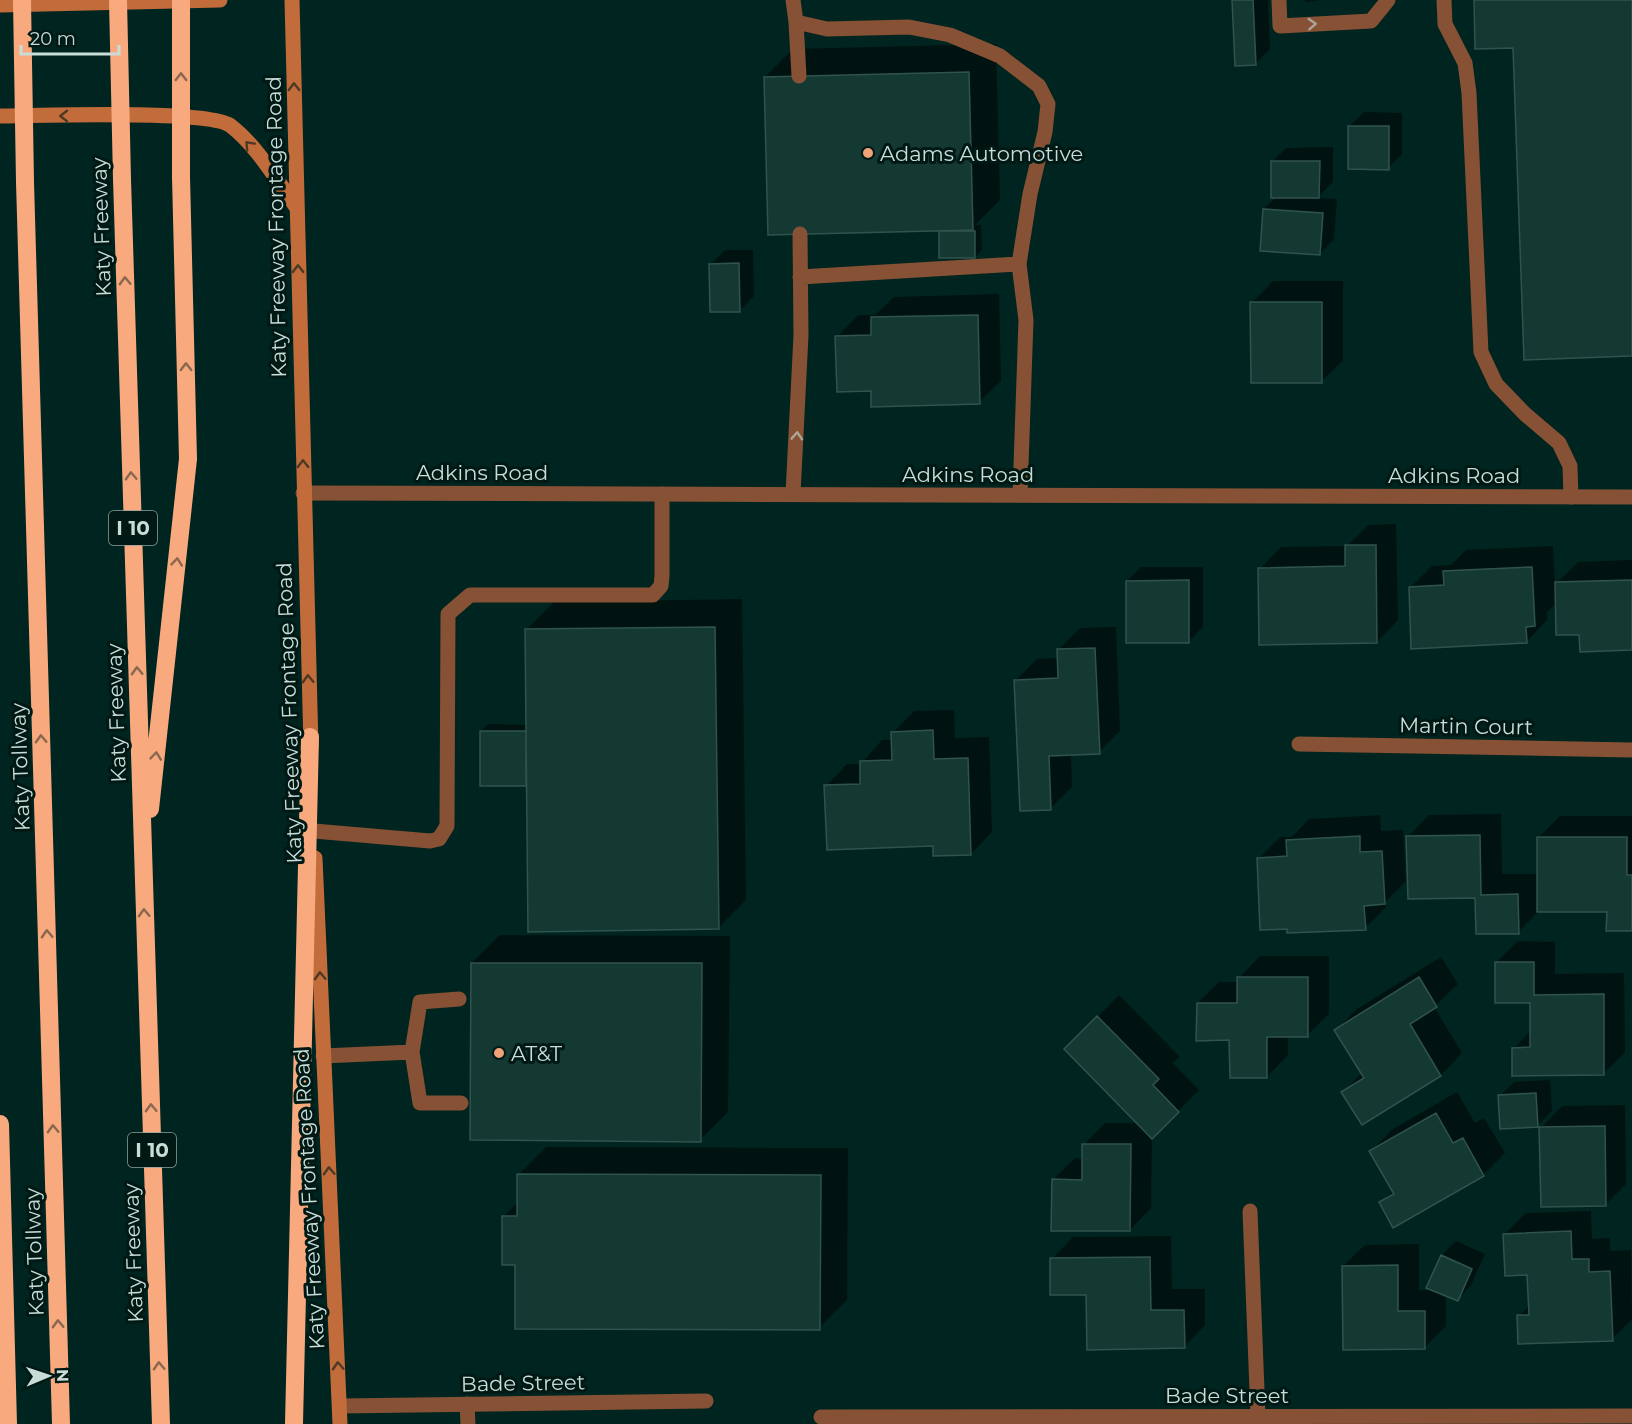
<svg xmlns="http://www.w3.org/2000/svg" width="1632" height="1424" font-family="Montserrat,sans-serif">
  <style>
    .shadow { fill: #0007 }
    .building { fill: #143832; stroke: #30544d; stroke-width: 1.5 }
    .lines { fill: none; stroke-linecap: round; stroke-linejoin: round }
    .lane { stroke: #865134; stroke-width: 15 }
    .street { stroke: #865134; stroke-width: 15 }
    .secondary { stroke: #c26c3b; stroke-width: 15 }
    .highway { stroke: #f9a97e; stroke-width: 18 }
    .highway-bridge { stroke: #f9a97e; stroke-width: 18 }
    .oneway { stroke: #aea596 }
    .oneway2 { stroke: #89684f }
    .oneway3 { stroke: #4e3a24 }
    .poi-dot { fill: #f0a279; stroke: #001915; stroke-width: 2 }
    .labels { text-anchor: middle; dominant-baseline: central; stroke-width: 6; stroke-linejoin: round; paint-order: stroke }
    .shield { fill: #001915; stroke: #8da29e; stroke-width: 1.5 }
    .shield-label { font-size: 20px; font-weight: bold; fill: #c9ddd8 }
    .poi-label { font-size: 21px; fill: #c9ddd8; stroke: #001915; text-anchor: start }
    .street-label { font-size: 21px; fill: #c9ddd8; stroke: #001915 }
  </style>
  <rect width="100%" height="100%" fill="#00241f"/>
  <path class="shadow" d="M1233,0H1268L1270,49L1256,63Z
    M1305,0H1322L1305,2Z
    M996,44L1000,200L975,225H981L982,250L975,257L941,232L944,229L765,77L793,49Z
    M1364,112L1402,113V154L1388,168L1350,126Z
    M1333,147V182L1317,198L1337,199L1334,239L1320,254L1264,209L1277,196L1272,162L1286,148Z
    M725,250H753L754,296L740,310L710,265Z
    M1273,281H1343V360L1322,381L1252,303Z
    M999,294L1001,381L979,402L873,389L837,337L858,315H875L894,297Z
    M1396,524L1398,620L1377,642L1260,569L1281,547L1347,546L1368,525Z
    M1553,546L1555,585L1578,562L1632,560V649L1581,633L1557,602L1547,612V620L1526,642L1410,588L1432,566L1451,565L1466,550Z
    M1141,567H1203V627L1189,641L1127,581Z
    M742,599L746,900L718,928L528,782L526,784L481,731L488,724L527,725L526,630L554,602Z
    M1116,627L1120,731L1099,752L1071,753L1072,787L1051,808L1015,681L1037,659L1059,658L1058,650L1080,628Z
    M954,710L955,738L989,737L992,832L971,854L934,845L826,786L847,764H861L882,740H893V733L914,711Z
    M1501,814L1502,874H1539V837L1560,816H1632V930L1608,911L1540,910L1518,932L1408,837L1429,815Z
    M1380,815L1381,831L1403,830L1406,881L1386,901V907L1365,928L1258,859L1280,837H1292L1309,819Z
    M500,935L730,936L728,1112L700,1140L472,963Z
    M1518,941L1555,942V974L1624,973L1625,1052L1604,1073L1514,1048L1532,1030V1001L1496,963Z
    M1260,956H1329V1014L1307,1035H1288V1055L1267,1077L1198,1003L1219,982H1238L1239,978Z
    M1441,957L1458,984L1434,1007L1462,1053L1441,1075L1363,1123L1343,1092L1362,1073L1336,1030L1357,1009Z
    M1119,995L1180,1057L1173,1063L1199,1090L1152,1137L1151,1208L1130,1230L1053,1180L1075,1158L1083,1159L1084,1145L1105,1123H1139L1066,1049Z
    M1550,1080L1552,1111L1537,1126L1500,1096L1514,1082Z
    M1457,1092L1475,1123L1484,1118L1505,1153L1483,1175L1381,1203L1394,1190L1371,1151L1393,1129Z
    M1625,1105L1626,1184L1605,1205L1541,1128L1562,1106Z
    M546,1147L848,1148L847,1300L819,1328L517,1264L503,1217L518,1202V1175Z
    M1591,1211L1592,1239L1610,1238V1251L1631,1250L1632,1319L1612,1339L1519,1316L1530,1305L1529,1273L1505,1234L1526,1213Z
    M1171,1236L1172,1289H1205V1325L1184,1347L1088,1293L1052,1259L1073,1237Z
    M1456,1241L1485,1254L1471,1285L1457,1300L1446,1295V1326L1425,1347L1343,1266L1365,1245L1419,1244V1290H1434L1428,1287L1442,1255Z"/>
  <path class="building" d="M1232,0H1253L1256,65L1235,66Z
    M1474,0H1632V356L1524,360L1513,48L1475,49Z
    M969,72L973,230L768,235L764,77Z
    M1348,126H1389V170L1348,169Z
    M1271,161H1320L1319,198H1271Z
    M1263,209L1323,213L1320,255L1260,251Z
    M939,231H975V258H939Z
    M739,263L740,312H710L709,264Z
    M1250,302H1322V383H1251Z
    M978,315L980,404L871,407V391L837,392L835,336L871,335V317Z
    M1345,545H1376L1377,643L1259,645L1258,568L1345,566Z
    M1532,567L1535,626L1526,627L1527,643L1411,649L1409,587L1444,585L1443,571Z
    M1189,580V643H1126V581Z
    M1632,580V650L1580,652L1579,635H1556L1555,582Z
    M715,627L719,929L528,932L525,629Z
    M1095,648L1100,754L1049,756L1051,810L1020,811L1014,680L1058,678L1057,649Z
    M933,730L934,759L968,758L971,855L933,856V846L827,850L824,785L860,784V761L892,760L891,732Z
    M480,731H526V786H480Z
    M1480,835L1481,895L1518,894L1519,934H1476L1475,898L1408,899L1406,836Z
    M1360,836V852L1382,851L1385,904L1364,906L1366,930L1287,933V929L1260,930L1257,858L1287,856L1286,840Z
    M1537,837H1627V875H1632V931H1606L1607,912H1537Z
    M1495,962H1534V995L1604,994V1075L1512,1076V1048L1530,1047V1003H1495Z
    M471,963H702L701,1142L470,1140Z
    M1237,977H1308V1037H1267V1078H1230L1229,1040L1196,1041L1197,1003H1237Z
    M1419,977L1437,1007L1410,1024L1441,1076L1362,1125L1341,1092L1364,1078L1334,1030Z
    M1097,1016L1159,1079L1153,1085L1179,1112L1152,1139L1064,1049Z
    M1536,1093L1538,1127L1500,1129L1498,1095Z
    M1436,1113L1453,1143L1463,1138L1484,1176L1393,1228L1379,1202L1394,1194L1369,1151Z
    M1605,1126L1606,1206L1541,1207L1539,1127Z
    M1082,1144H1131L1130,1231H1051L1052,1179L1082,1180Z
    M517,1174L821,1175L820,1330L515,1329V1265H502V1216H517Z
    M1571,1231L1572,1259H1589V1272L1610,1271L1613,1341L1518,1344L1517,1315H1529L1527,1275L1505,1276L1503,1234Z
    M1441,1255L1472,1269L1458,1301L1426,1288Z
    M1150,1257L1151,1310H1184L1185,1348L1087,1350L1086,1295H1050V1258Z
    M1398,1265V1311H1425V1349L1343,1350L1342,1266Z"/>
  <g class="lines">
    <path class="lane" d="M793,0L796,22L827,29L909,27L950,35L1000,56L1039,86L1048,104L1045,132L1030,194L1019,264
      M1279,0L1280,26L1371,21L1388,0
      M1444,0L1445,24L1465,63L1469,93L1481,352L1496,384L1525,414L1559,443L1570,466L1571,497
      M796,22L799,76
      M800,277L1019,264L1026,320L1020,495
      M793,494L801,335L800,234
      M314,831L430,841L439,839L447,826L448,614L470,595H653L661,586L662,576V494
      M459,999L420,1002L412,1052L420,1103H461
      M323,1056L412,1052
      M467,1404L468,1424"/>
    <path class="street" d="M303,493L1632,497
      M1299,744L1632,750
      M1250,1211L1258,1416
      M340,1406L706,1401
      M821,1417L1632,1416"/>
    <path class="secondary" d="M292,0L311,747
      M0,5L220,0
      M0,116C38,116 210,109 231,126C258,147 277,181 297,208
      M315,858L340,1424"/>
    <path class="highway" d="M122,179L161,1424
      M25,182L61,1424
      M150,809L188,459L181,177
      M0,1124L8,1424
      M294,1424L310,737"/>
    <path class="highway-bridge" d="M22,0L25,182
      M118,0L122,179
      M181,177V0"/>
  </g>
  <defs><path id="oneway-chevron" d="M-2-3.5L2.5 0L-2 3.5" fill="none" stroke-width="1.6" stroke-linecap="round" stroke-linejoin="round" transform="scale(1.5)"/></defs>
  <g class="oneway">
    <use href="#oneway-chevron" transform="translate(1312 24) rotate(-3)"/>
    <use href="#oneway-chevron" transform="translate(797 436) rotate(-86)"/>
  </g>
  <g class="oneway2">
    <use href="#oneway-chevron" transform="translate(181 77) rotate(-90)"/>
    <use href="#oneway-chevron" transform="translate(125 281) rotate(-92)"/>
    <use href="#oneway-chevron" transform="translate(186 367) rotate(-91)"/>
    <use href="#oneway-chevron" transform="translate(131 476) rotate(-92)"/>
    <use href="#oneway-chevron" transform="translate(177 562) rotate(-84)"/>
    <use href="#oneway-chevron" transform="translate(137 671) rotate(-92)"/>
    <use href="#oneway-chevron" transform="translate(41 739) rotate(-92)"/>
    <use href="#oneway-chevron" transform="translate(156 756) rotate(-84)"/>
    <use href="#oneway-chevron" transform="translate(144 913) rotate(-92)"/>
    <use href="#oneway-chevron" transform="translate(47 934) rotate(-92)"/>
    <use href="#oneway-chevron" transform="translate(151 1108) rotate(-92)"/>
    <use href="#oneway-chevron" transform="translate(53 1129) rotate(-92)"/>
    <use href="#oneway-chevron" transform="translate(58 1324) rotate(-92)"/>
    <use href="#oneway-chevron" transform="translate(159 1366) rotate(-92)"/>
  </g>
  <g class="oneway3">
    <use href="#oneway-chevron" transform="translate(294 87) rotate(-91)"/>
    <use href="#oneway-chevron" transform="translate(64 116) rotate(-180)"/>
    <use href="#oneway-chevron" transform="translate(249 145) rotate(-133)"/>
    <use href="#oneway-chevron" transform="translate(298 269) rotate(-91)"/>
    <use href="#oneway-chevron" transform="translate(303 464) rotate(-91)"/>
    <use href="#oneway-chevron" transform="translate(308 679) rotate(-92)"/>
    <use href="#oneway-chevron" transform="translate(320 976) rotate(-92)"/>
    <use href="#oneway-chevron" transform="translate(329 1171) rotate(-93)"/>
    <use href="#oneway-chevron" transform="translate(338 1366) rotate(-93)"/>
  </g>
  <g class="poi-dot">
    <circle cx="868" cy="153" r="6"/>
    <circle cx="499" cy="1053" r="6"/>
  </g>
  <g class="labels">
    <g class="shield">
      <rect x="109" y="511" width="48" height="34" rx="4.5"/>
      <rect x="128" y="1133" width="48" height="34" rx="4.5"/>
    </g>
    <g class="shield-label">
      <text x="133" y="528">I 10</text>
      <text x="152" y="1150">I 10</text>
    </g>
    <g class="poi-label">
      <text x="880" y="153">Adams Automotive</text>
      <text x="511" y="1053">AT&amp;T</text>
    </g>
    <g class="street-label">
      <text transform="translate(101 227) rotate(-92)">Katy Freeway</text>
      <text transform="translate(276 227) rotate(-91)">Katy Freeway Frontage Road</text>
      <text x="482" y="472">Adkins Road</text>
      <text x="968" y="474">Adkins Road</text>
      <text x="1454" y="475">Adkins Road</text>
      <text transform="translate(116 713) rotate(-92)">Katy Freeway</text>
      <text transform="translate(289 713) rotate(-92)">Katy Freeway Frontage Road</text>
      <text transform="translate(1466 726) rotate(1)">Martin Court</text>
      <text transform="translate(20 767) rotate(-92)">Katy Tollway</text>
      <text transform="translate(309 1199) rotate(-93)">Katy Freeway Frontage Road</text>
      <text transform="translate(34 1252) rotate(-92)">Katy Tollway</text>
      <text transform="translate(133 1253) rotate(-92)">Katy Freeway</text>
      <text transform="translate(523 1383) rotate(-1)">Bade Street</text>
      <text x="1227" y="1395">Bade Street</text>
    </g>
  </g>
  <g transform="translate(48 1376) rotate(88)" stroke="#001915" stroke-width="4.5" paint-order="stroke">
  <path d="M0-4.5L10 22L0 15L-10 22Z" fill="#c9ddd8"/>
  <text y="-9" font-size="16" font-weight="bold" text-anchor="middle" fill="#c9ddd8">N</text>
  </g>
  <path d="M21 45v9h98v-9" fill="none" stroke="#c9ddd8" stroke-width="3"/>
  <text x="30" y="45" font-size="18" fill="#c9ddd8" stroke="#001915" stroke-width="4.5" paint-order="stroke">20 m</text>
</svg>
